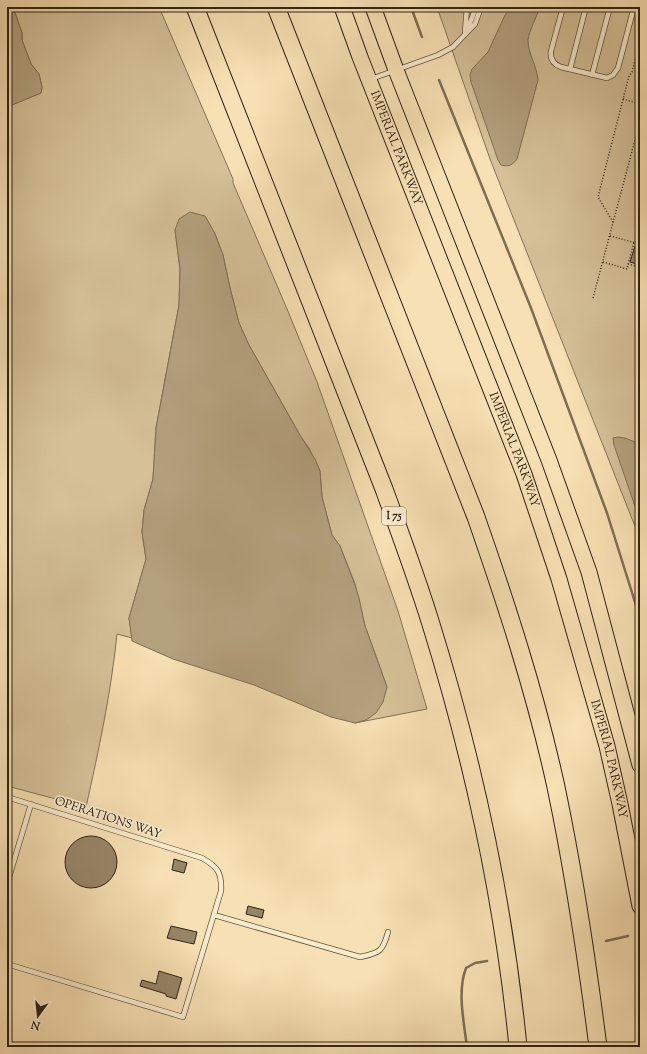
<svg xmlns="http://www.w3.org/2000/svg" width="647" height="1054" font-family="'Sorts Mill Goudy',serif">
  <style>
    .green { fill: #d5c098; stroke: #827256 }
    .water { fill: #b3a07d; stroke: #7f6e53 }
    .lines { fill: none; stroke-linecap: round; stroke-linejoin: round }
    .stream { stroke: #7f6e53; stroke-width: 2.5 }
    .building { fill: #978567; stroke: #302315 }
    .service-casing { stroke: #62523c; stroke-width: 6 }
    .primary-casing { stroke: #302315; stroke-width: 17 }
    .motorway-casing { stroke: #302315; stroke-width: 19 }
    .path { stroke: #302315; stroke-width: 1.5; stroke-dasharray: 1 2; stroke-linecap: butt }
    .service { stroke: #faebce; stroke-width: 4.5 }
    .primary { stroke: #f7e0b3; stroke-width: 15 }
    .motorway { stroke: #f7e0b3; stroke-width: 17 }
    .labels { text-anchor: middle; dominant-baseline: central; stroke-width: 3.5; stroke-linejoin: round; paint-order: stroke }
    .shield { fill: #faebce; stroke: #6d5f4c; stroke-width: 1 }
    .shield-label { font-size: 11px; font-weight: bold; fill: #302315 }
    .street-label { font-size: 12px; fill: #302315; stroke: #faebce }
  </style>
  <rect width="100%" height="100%" fill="#f7e0b3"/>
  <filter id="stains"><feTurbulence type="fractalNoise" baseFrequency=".005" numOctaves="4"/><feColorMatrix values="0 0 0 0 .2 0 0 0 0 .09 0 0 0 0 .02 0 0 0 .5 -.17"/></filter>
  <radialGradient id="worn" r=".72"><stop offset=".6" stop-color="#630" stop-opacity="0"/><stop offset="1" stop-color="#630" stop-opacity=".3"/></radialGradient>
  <path class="green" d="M13,7H159L233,179V183L287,309L317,382L398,611L427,709L355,723L366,720L387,687L365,626L355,584L340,546L332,535L322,497L320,471L309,448L301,437L249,345L239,323L230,288L223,255L215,234L205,216L175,230L180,269L179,305L156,428L153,479L144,510L142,532L146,559L129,618L132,638L117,634C111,693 99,749 86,807L7,786V107L41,93L42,87L39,74L31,64L22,40V33Z
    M437,7H640V539L490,159Z"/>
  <path class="water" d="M7,7H13L22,33V40L31,64L39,74L42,87L41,93L7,107Z
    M511,7H540C537,16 529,31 528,40C528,54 537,66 538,80L517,159C512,165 510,167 501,165L498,160L471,82L470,75L472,69L488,52L505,15Z
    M190,212L205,216L215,234L223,255L230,288L239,323L249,345L301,437L315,459L320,471L322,497L332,535L340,546L355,585L359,598L365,626L387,687L383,702L376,713L366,720L355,723L331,717L254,685L173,659L132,641L129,618L146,559L142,532L144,510L153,479L156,428L179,305L180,269L175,230L179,219Z
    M618,437L625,438L640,444V521L614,445L613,438Z"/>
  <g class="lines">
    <path class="stream" d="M411,7L422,37
      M439,80L531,308L607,513L640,618
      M606,941L628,936
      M467,1047C464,1023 457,991 466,968L475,963L487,961"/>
  </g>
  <path class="building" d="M635,246L640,248V265L630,262Z
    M65 862a26 26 0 1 1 52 0a26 26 0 1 1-52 0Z
    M174,859L187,863L184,873L172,870Z
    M248,906L264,910L262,918L246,914Z
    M171,926L197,932L194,944L167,938Z
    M159,971L182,978L176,999L166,996V994L140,986L142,980L156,984Z"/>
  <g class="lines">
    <g class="service-casing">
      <path id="service" d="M563,7L551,51C550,58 553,64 561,67L607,78L613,75L618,68L634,7
        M467,31L476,7
        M465,32L467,7
        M570,69L586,7
        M592,75L610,7
        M371,79L438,55L453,47L475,24L481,7
        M7,797L202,858C218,867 222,873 221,891L183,1017L7,964
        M7,884L31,804
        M214,915L360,957C380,953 383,951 388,932"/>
    </g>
    <g class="primary-casing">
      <g id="primary">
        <path id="s1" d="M342,7L360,57L524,474L559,579L607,746L620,804L640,906"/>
        <path d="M373,7L396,70L549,460L589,572L640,765"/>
      </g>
    </g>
    <g class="motorway-casing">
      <path id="motorway" d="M195,7L384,489C400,533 416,576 430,621C473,759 504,903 518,1047
        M276,7L476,517C507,606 536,695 556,787C574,873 587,960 598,1047"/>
    </g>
    <path class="path" d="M623,99L640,104
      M613,222L598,197L629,76L632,72L640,41
      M610,236L640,244
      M603,262L627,269L634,242
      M628,264L640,267
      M593,298L640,121"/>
    <use href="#service" class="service"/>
    <use href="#primary" class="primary"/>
    <use href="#motorway" class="motorway"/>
  </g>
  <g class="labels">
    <rect class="shield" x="382" y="507" width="24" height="18" rx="3"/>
    <g class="shield-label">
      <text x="394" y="516">I 75</text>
    </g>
    <g class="street-label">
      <text stroke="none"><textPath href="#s1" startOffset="151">IMPERIAL PARKWAY</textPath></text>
      <text stroke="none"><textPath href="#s1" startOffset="475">IMPERIAL PARKWAY</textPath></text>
      <text stroke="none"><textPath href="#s1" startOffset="799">IMPERIAL PARKWAY</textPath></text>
      <text transform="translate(108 818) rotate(18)">OPERATIONS WAY</text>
    </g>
  </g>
  <rect width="647" height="1054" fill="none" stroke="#f7e0b3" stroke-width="24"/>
  <rect x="8" y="8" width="631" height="1038" fill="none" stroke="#302315" stroke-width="2"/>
  <rect x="12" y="12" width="623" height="1030" fill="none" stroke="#302315"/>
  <g transform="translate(38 1016) rotate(195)" stroke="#faebce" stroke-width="3" paint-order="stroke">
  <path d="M0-3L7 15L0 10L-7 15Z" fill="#302315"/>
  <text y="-6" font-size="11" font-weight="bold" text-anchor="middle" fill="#302315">N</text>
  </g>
  <rect width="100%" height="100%" filter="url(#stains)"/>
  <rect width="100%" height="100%" fill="url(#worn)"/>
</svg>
